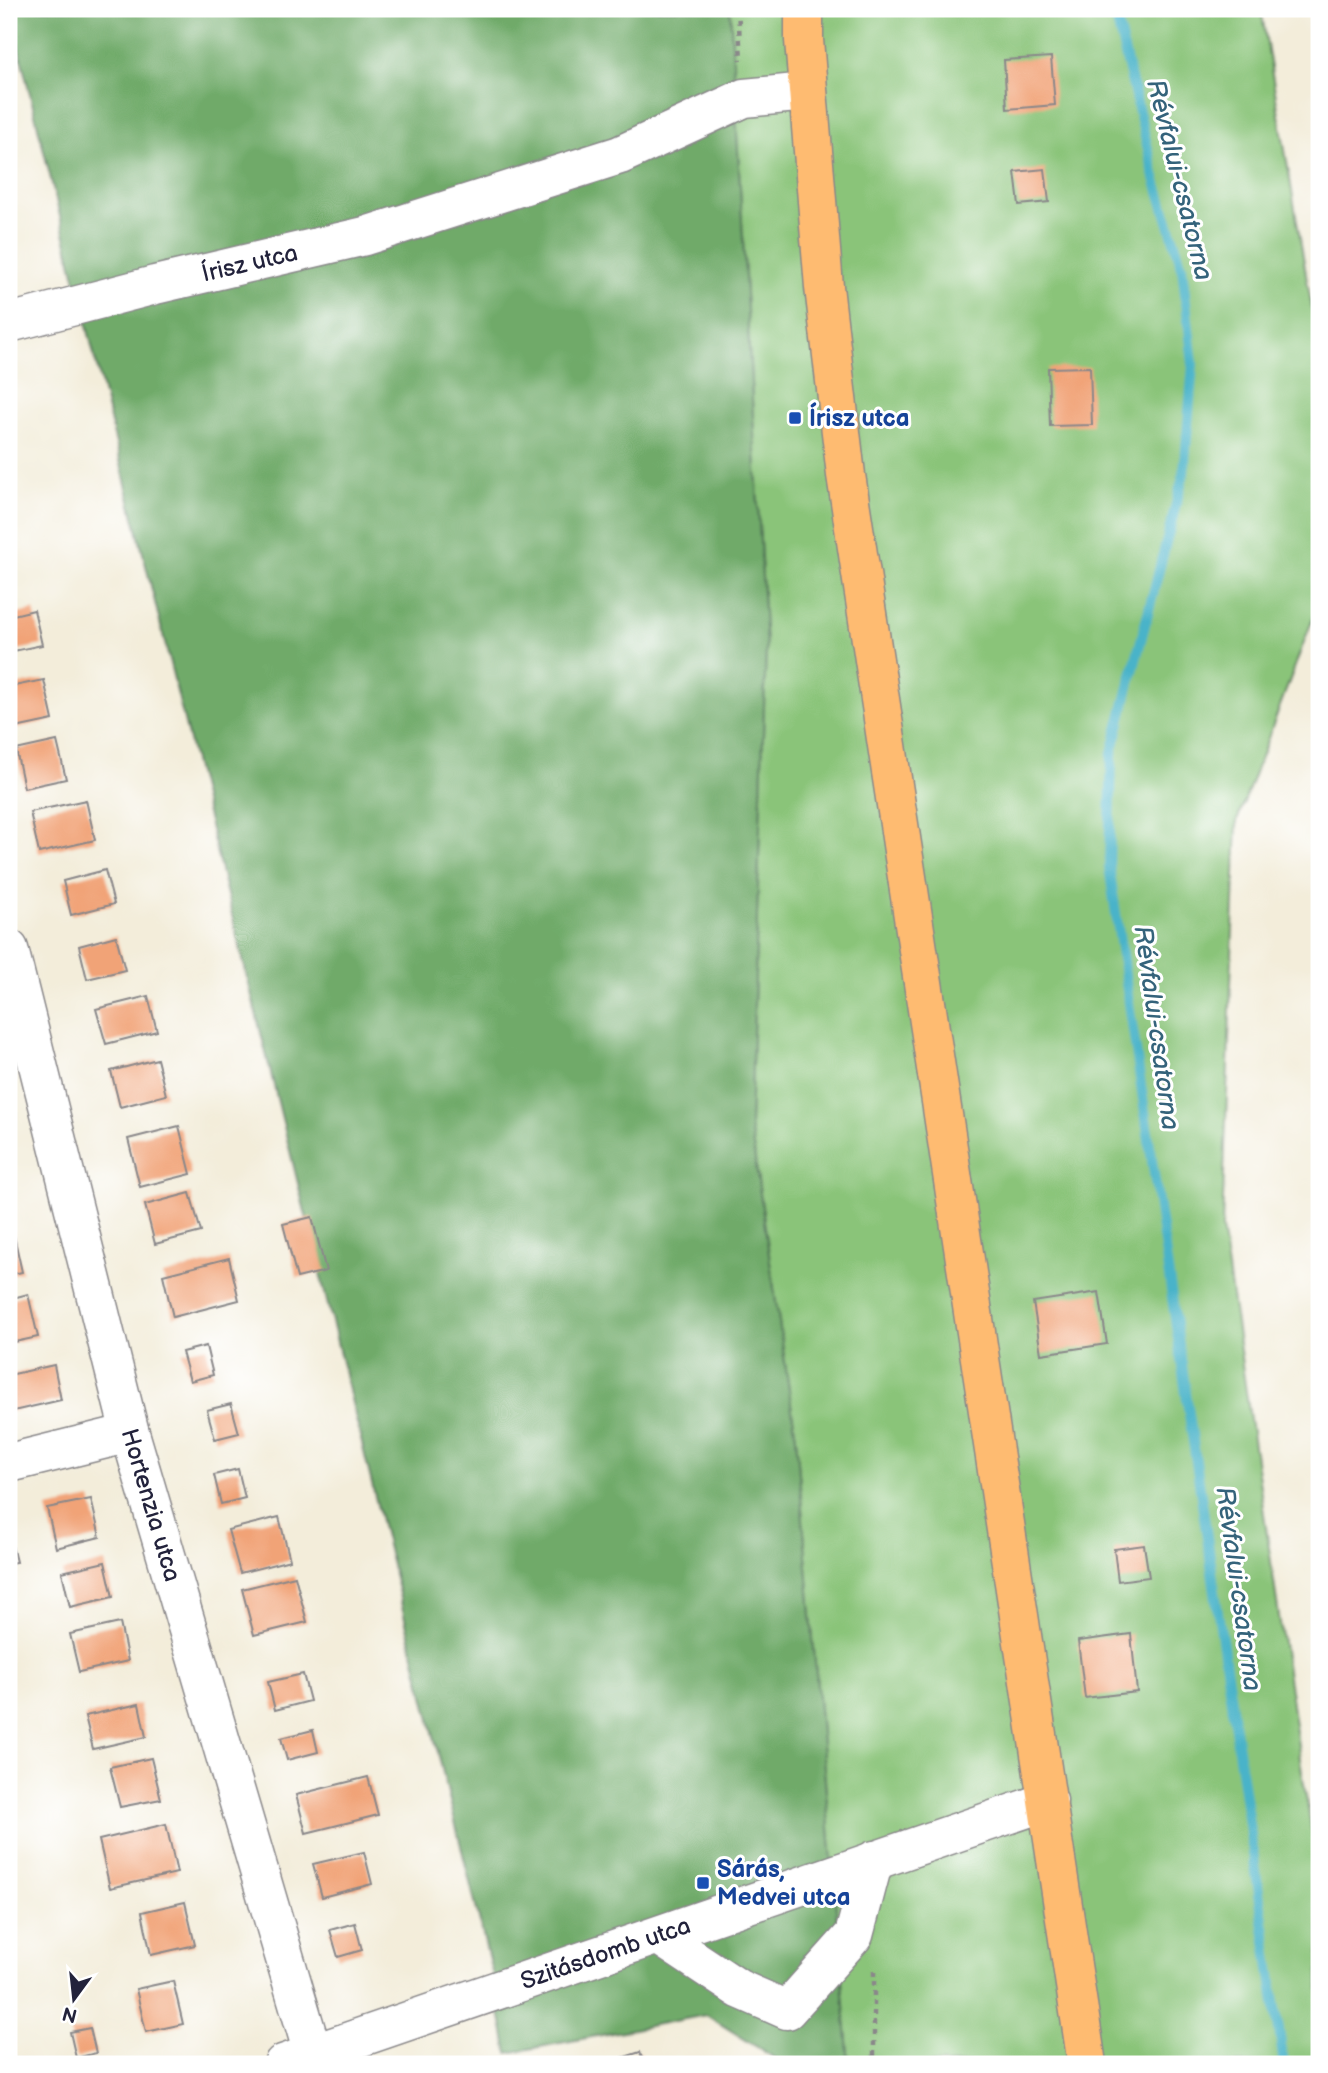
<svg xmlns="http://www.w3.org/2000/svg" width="1328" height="2073" font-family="'Balsamiq Sans',sans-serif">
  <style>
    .green { fill: #8ac479; stroke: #56735a; stroke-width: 2 }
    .forest { fill: #6faa69; stroke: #486652; stroke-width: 2 }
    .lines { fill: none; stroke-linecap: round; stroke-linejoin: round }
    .stream { stroke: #4ab3c9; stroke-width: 10 }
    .building { fill: #f1a377 }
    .minor-casing { stroke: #8a888a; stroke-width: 41 }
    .major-casing { stroke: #8a888a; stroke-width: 41 }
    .path { stroke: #8a888a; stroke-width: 4.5; stroke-dasharray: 5 5; stroke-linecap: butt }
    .minor { stroke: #fff; stroke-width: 38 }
    .major { stroke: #febb71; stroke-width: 38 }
    .transit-dot { fill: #1a4fb4; stroke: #fff; stroke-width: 2.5 }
    .labels { text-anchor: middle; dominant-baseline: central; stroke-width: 6; stroke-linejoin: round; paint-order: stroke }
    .street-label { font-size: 24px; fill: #22223b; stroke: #fff }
    .transit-label { font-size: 24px; font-weight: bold; fill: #164399; stroke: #fff; text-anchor: start }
    .water-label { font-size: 26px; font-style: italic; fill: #34637b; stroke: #fff }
  </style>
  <rect width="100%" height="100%" fill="#fff"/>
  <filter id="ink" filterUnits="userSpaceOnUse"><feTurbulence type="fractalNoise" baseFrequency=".0143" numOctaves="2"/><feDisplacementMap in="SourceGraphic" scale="14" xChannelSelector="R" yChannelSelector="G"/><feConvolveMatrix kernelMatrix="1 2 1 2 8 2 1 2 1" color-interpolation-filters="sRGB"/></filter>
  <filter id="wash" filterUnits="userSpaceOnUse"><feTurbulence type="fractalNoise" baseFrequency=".00686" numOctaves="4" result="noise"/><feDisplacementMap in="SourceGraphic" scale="28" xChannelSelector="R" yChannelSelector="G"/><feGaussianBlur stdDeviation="1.57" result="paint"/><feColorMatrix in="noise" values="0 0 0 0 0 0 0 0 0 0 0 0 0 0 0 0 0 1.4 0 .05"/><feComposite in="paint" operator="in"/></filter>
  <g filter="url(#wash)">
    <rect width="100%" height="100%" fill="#f3edda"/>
    <path class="green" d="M730,9H1261L1319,350V602L1237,821L1222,1228L1300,1759L1319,1876V2064H849L796,1437L750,1126L766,647Z"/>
    <path class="forest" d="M9,9H730L766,647L750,1126L796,1437L849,2064H784L706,2015L508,2053L492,1972Z"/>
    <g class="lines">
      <path class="stream" d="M1114,9L1155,178L1182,267L1193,364L1184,473L1112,753L1109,866L1284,2064"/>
    </g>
    <g id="blocks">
      <path class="building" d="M1051,57L1055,105L1007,109L1004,60Z
        M1045,169L1049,202L1019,205L1015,172Z
        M1090,367L1092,425L1050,426L1048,368Z
        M34,610L42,645L9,652V616Z
        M44,680L53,720L11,729L9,718V687Z
        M57,741L66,779L24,788L16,750Z
        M86,800L95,840L39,853L30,812Z
        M105,870L114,904L71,915L63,881Z
        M116,936L125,970L87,979L79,946Z
        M148,996L157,1031L106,1044L96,1009Z
        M157,1059L166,1095L120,1107L111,1071Z
        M179,1126L191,1174L140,1187L128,1139Z
        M190,1193L201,1232L155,1244L145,1205Z
        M312,1217L326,1271L297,1278L283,1224Z
        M13,1231L22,1272L9,1275V1232Z
        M229,1258L239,1300L173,1317L163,1275Z
        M1099,1292L1107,1344L1041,1354L1033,1302Z
        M28,1294L38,1337L10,1343L9,1299Z
        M206,1346L213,1375L190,1381L182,1352Z
        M54,1365L61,1400L9,1412V1375Z
        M231,1404L239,1433L215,1439L207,1410Z
        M238,1469L245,1498L221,1504L214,1475Z
        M91,1499L100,1537L56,1548L47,1508Z
        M279,1517L290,1560L240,1573L228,1530Z
        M9,1533L16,1562L9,1563Z
        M1144,1545L1149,1577L1118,1581L1114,1549Z
        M105,1562L113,1597L70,1607L62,1572Z
        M295,1576L307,1622L254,1635L242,1589Z
        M120,1623L128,1661L79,1672L70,1634Z
        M1131,1634L1137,1692L1085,1698L1078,1641Z
        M303,1674L310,1701L275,1710L268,1682Z
        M139,1704L146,1737L93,1749L85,1716Z
        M313,1730L318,1752L287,1760L281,1738Z
        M151,1758L161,1799L120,1807L110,1767Z
        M368,1777L378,1815L306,1833L296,1795Z
        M166,1824L177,1873L110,1888L99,1840Z
        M364,1852L372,1884L322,1897L313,1864Z
        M185,1902L195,1945L151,1955L142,1912Z
        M355,1923L362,1950L338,1957L330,1930Z
        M173,1981L183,2024L146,2032L136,1989Z
        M90,2028L96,2053L76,2058L70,2032Z
        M640,2052L644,2064H603Z"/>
    </g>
  </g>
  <g filter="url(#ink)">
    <use href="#blocks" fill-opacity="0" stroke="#8a888a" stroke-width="2"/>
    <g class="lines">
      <g class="minor-casing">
        <g id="minor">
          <path id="s1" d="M9,323L155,285L365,236L620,155L744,98L807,92"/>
          <path id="s2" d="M9,949L130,1433L316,2064"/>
          <path d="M9,1463L130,1433"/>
          <path d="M659,1936L739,1989L787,2010L854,1935L874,1860"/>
          <path id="s3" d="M283,2064L1048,1801"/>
        </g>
      </g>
      <g class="major-casing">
        <path id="major" d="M804,9V40L824,287L846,475L1087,2064"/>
      </g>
      <path class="path" d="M738,9L741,60
        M874,1971V2064"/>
      <use href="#minor" class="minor"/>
      <use href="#major" class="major"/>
    </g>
  </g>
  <g class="transit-dot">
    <rect x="788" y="411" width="14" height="14" rx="3.5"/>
    <rect x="696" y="1876" width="14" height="14" rx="3.5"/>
  </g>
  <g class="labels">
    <g class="street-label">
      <text stroke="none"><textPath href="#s1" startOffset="248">Írisz utca</textPath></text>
      <text stroke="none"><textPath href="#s2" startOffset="574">Hortenzia utca</textPath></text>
      <text stroke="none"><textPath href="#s3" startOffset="341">Szitásdomb utca</textPath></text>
    </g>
    <g class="transit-label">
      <text x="809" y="418">Írisz utca</text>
      <text x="717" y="1869">Sárás,<tspan x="717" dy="28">Medvei utca</tspan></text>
    </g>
    <g class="water-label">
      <text transform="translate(1179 180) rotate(76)">Révfalui-csatorna</text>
      <text transform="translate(1156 1028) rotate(82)">Révfalui-csatorna</text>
      <text transform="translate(1238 1589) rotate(82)">Révfalui-csatorna</text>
    </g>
  </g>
  <rect width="1328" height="2073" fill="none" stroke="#fff" stroke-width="35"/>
  <g transform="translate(74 1999) rotate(195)" stroke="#ffffff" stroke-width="5" paint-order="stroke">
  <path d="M0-5L12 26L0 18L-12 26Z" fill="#22223b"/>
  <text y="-10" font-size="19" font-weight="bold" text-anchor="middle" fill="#22223b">N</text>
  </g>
</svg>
